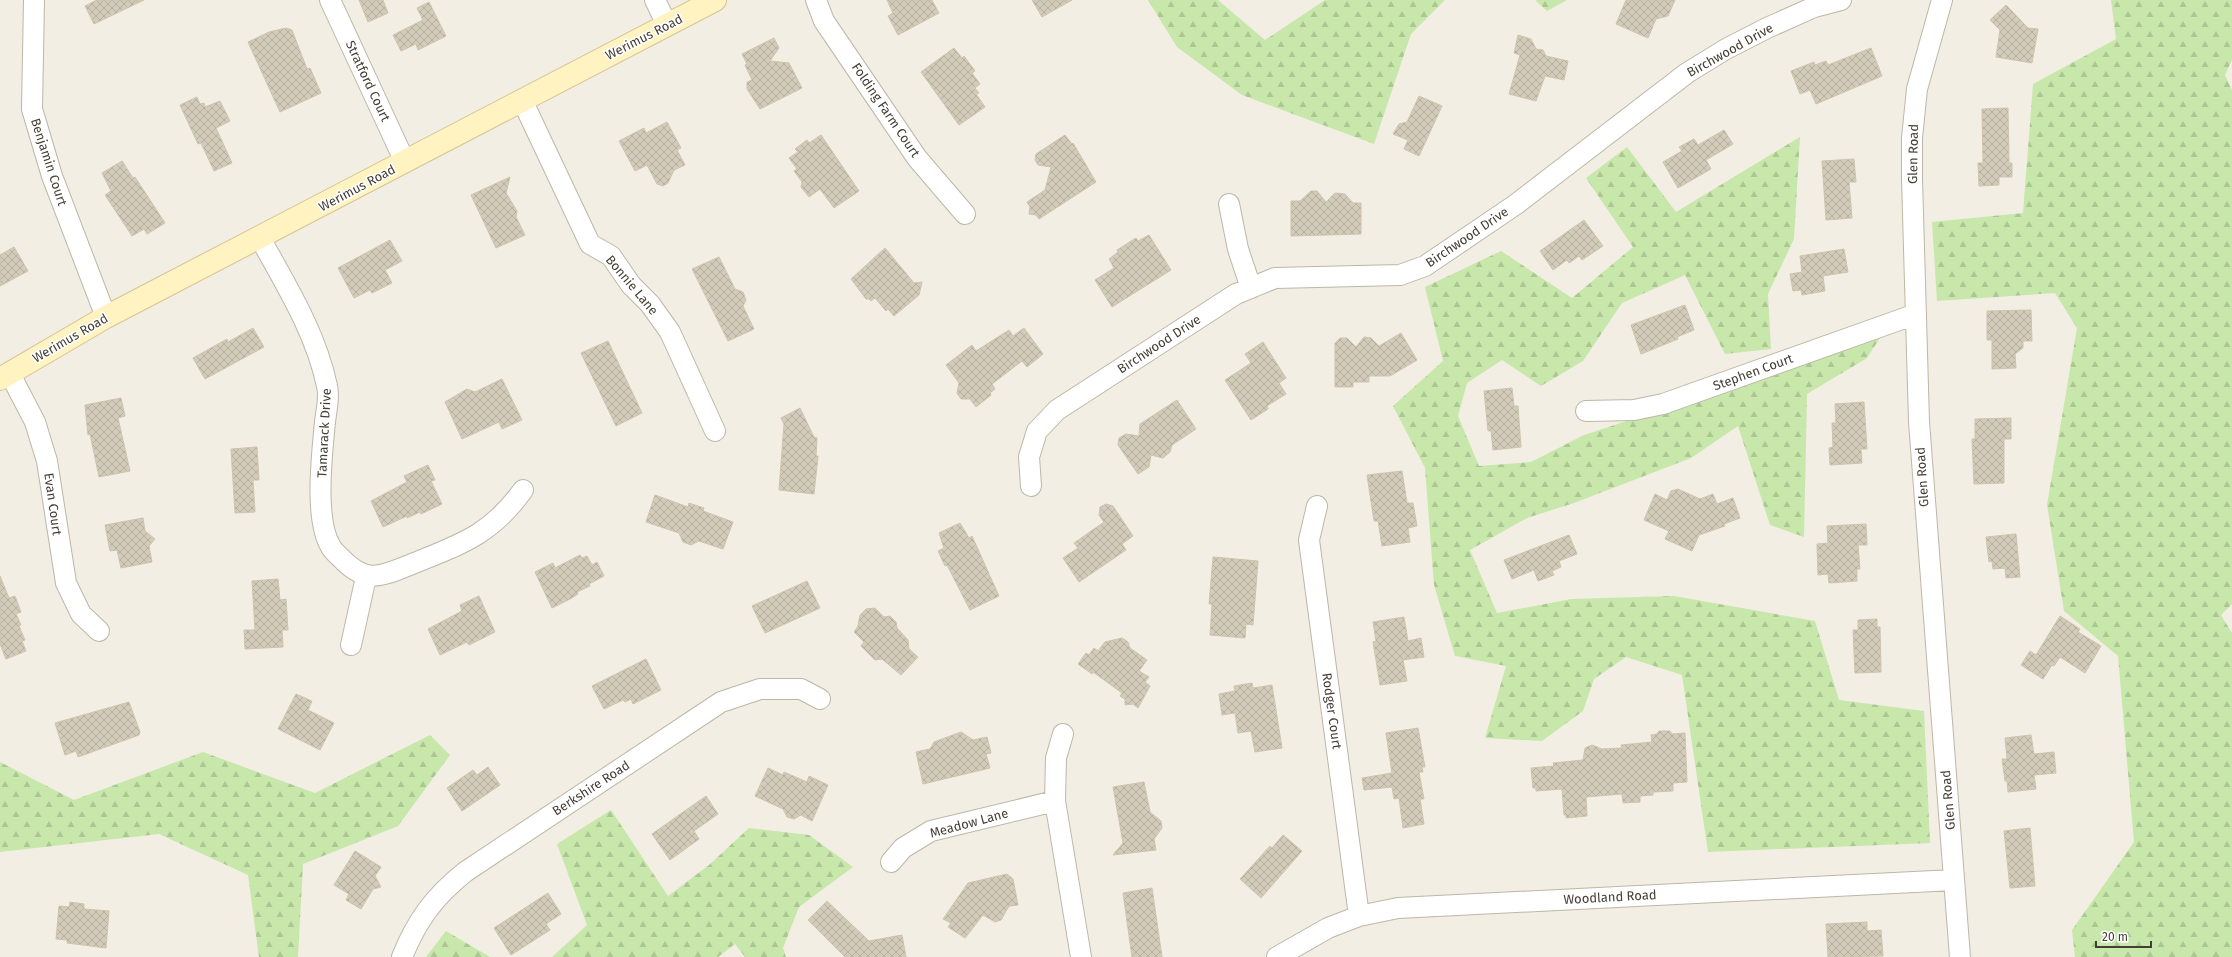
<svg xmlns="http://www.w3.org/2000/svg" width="2232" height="957" font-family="'Fira Sans',sans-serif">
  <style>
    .forest { fill: url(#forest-firs) }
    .building { fill: url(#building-cross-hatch); stroke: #cec3ac }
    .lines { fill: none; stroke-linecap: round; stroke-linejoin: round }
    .minor-casing { stroke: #bdb7a6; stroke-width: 22 }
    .secondary-casing { stroke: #d3c593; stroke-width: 24 }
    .minor { stroke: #fff; stroke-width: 20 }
    .secondary { stroke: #fff3c1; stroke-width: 22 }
    .labels { text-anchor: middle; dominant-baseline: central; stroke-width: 3; stroke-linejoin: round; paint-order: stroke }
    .street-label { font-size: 13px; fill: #443e34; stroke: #fff }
  </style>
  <defs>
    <pattern id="forest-firs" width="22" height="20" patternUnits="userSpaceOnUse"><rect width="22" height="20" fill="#c8e7ab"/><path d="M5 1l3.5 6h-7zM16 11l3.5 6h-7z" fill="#adc794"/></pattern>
    <pattern id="building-cross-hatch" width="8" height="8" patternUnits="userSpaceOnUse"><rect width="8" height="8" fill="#d3cbb9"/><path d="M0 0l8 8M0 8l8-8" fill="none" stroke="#b6afa0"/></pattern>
  </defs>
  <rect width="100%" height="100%" fill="#f2eee3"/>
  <path class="forest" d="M1148,0H1218L1265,40L1325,0H1445L1411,34L1374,144L1242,95L1177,47Z
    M1535,0H1567L1547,11Z
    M2111,0H2232V60L2225,75L2232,90V604L2221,615L2232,633V957H2075L2072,930L2134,842L2118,656L2064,611L2047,505L2077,328L2055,293L1937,301L1932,222L2023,213L2033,84L2116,39Z
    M1800,137L1794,239L1768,294L1771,349L1725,354L1685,275L1622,303L1583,361L1541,386L1502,360L1467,383L1458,416L1479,466L1531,462L1584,435L1880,338L1867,358L1807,394L1804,537L1770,525L1738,426L1691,458L1574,503L1527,518L1470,550L1497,613L1571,599L1674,596L1815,621L1839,700L1924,711L1930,843L1708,852L1682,675L1626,657L1594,679L1583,711L1542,741L1485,738L1506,666L1455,656L1434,585L1425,468L1393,406L1443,361L1425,287L1501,251L1572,298L1633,247L1586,178L1627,147L1676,212Z
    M430,735L450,755L398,826L303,864L298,957H259L248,875L159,834L0,852V762L74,800L203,752L315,793Z
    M611,810L668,896L709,865L749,828L809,835L853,867L799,907L783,948L786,957H745L735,944L718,957H552L587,925L557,844Z
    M446,931L490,957H426Z"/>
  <path class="building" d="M97,0H144L94,24L85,6Z
    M359,0H383L388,13L368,22Z
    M887,0H932L939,13L898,35L888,16L893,13Z
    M1032,0H1072L1042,17Z
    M1626,0H1675L1668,16L1656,19L1648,38L1616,24Z
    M429,2L446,36L418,50L416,44L401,51L393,35L423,20L417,8Z
    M2006,5L2028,28L2038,29L2032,63L1996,57L2000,30L1990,20Z
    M286,28L292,30L307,69L310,68L321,93L280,112L248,42L269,32Z
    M1518,35L1531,39L1536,49L1543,50L1546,56L1568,61L1564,80L1545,76L1536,101L1509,94L1520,55L1514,53Z
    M774,38L779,48L770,61L789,63L802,88L760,109L747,89V82L752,80L745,65L747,64L742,54Z
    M954,48L962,58L964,56L975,71L972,73L980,84L975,88L979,93L976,94L985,107L959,125L921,72Z
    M1871,48L1882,76L1816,104L1810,90L1800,94L1791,71L1814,62L1815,65L1826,61L1828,65Z
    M1419,96L1442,106L1419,156L1404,149L1408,140L1393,134L1399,124L1407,122Z
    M197,97L200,104L204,103L205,107L220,101L230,121L216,128L232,163L214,171L201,143L198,144L180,105Z
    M2008,108L2009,163H2012V177H1999V185L1979,186L1978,163H1983L1982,109Z
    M667,122L681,148L677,150L685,165L674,170L668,183L663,186L657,184L647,165L635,171L619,141L644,128L646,133Z
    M1724,130L1733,144L1706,160L1711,169L1678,188L1663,162L1682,151L1679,147L1694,139L1698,145Z
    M821,135L859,191L834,208L820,189L809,197L801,187L802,182L794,171L797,169L789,158L798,152L795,149L807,140L809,143Z
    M1065,135L1072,144L1073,143L1096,182L1039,219L1036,215L1029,214L1030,207L1027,202L1045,190L1051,167L1038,165L1035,160L1036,154Z
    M1854,159L1856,182H1849L1852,218L1826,220L1822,161Z
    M122,161L133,178L135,177L165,223L147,234L144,229L132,236L105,195L111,191L102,173Z
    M510,177L506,193L517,211L516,217L525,235L496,248L471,195Z
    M1311,191H1317L1326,202L1335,193L1345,194L1353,203H1361V234L1291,236V201H1300Z
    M1584,220L1603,246L1582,260L1579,256L1569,263L1567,260L1553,270L1540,251Z
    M1149,235L1171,270L1112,307L1095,280L1114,268L1109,259L1118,252L1117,250L1136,238L1138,241Z
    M390,240L402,261L385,270L392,283L372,293L370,290L354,298L338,268Z
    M14,247L28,271L0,286V255Z
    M885,248L914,283L922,282L919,295L894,316L888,309L886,311L875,298L871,301L869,299H866L851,279Z
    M1844,249L1848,272L1823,276L1825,291L1802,295L1801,290L1793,291L1790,274L1802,272L1800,256Z
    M719,257L735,289L743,292L746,300L743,306L754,329L728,341L692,269Z
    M1685,305L1694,330L1677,337L1678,339L1641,354L1631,325Z
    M2031,310L2032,341H2023V348L2015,354L2016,368L1992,369V340H1987V311Z
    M253,328L264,347L205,379L193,358L227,339L228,342Z
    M1024,328L1043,354L1027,367L1022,361L992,384L995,389L990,393L991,395L976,407L970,399H961L957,393L959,383L946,365L972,345L976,351L1009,330L1013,336Z
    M1401,333L1417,360L1390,376H1369V382H1353V387H1335V343L1340,338H1347L1356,347L1364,337L1371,338L1379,346Z
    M608,341L642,413L616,426L581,353Z
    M1263,342L1286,378L1279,383L1286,394L1267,406L1268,409L1251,420L1225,380L1251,363L1245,354Z
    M502,379L522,420L502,429L499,422L462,439L445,402L467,389L475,392Z
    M1512,388L1514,406H1518L1521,447L1493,450L1491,431H1488L1484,391Z
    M121,398L125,416L118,418L130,471L99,477L90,434L88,435L85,405Z
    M1177,400L1196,429L1172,445L1170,452L1163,458L1151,455L1149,467L1138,474L1118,445L1119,438L1126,434L1139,436L1140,424Z
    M1864,402L1867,449H1861L1862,463L1830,465L1829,448L1833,447L1832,423H1836L1835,404Z
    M800,408L814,437L817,438L816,456H818L814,494L779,490L784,424L781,418Z
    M2011,418V439H2004V483L1974,484L1972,439H1975V419Z
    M257,447L259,480H253L255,512L235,513L231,449Z
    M428,465L435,480L431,481L442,504L421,514L420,512L407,518V516L383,527L371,501L407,482L404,476Z
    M1402,471L1407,503H1413L1417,526L1408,528L1410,542L1382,546L1378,521H1374L1367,475Z
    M1678,489L1700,499L1713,494L1717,504L1733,498L1740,518L1724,524L1725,526L1699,535L1692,551L1665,539L1669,531L1644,520L1655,494L1667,500L1671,491Z
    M655,495L688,507L689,503L704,508L703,511L733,522L723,549L699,541L691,545L683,542L679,533L646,522Z
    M1106,504L1113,506L1133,536L1122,544L1126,550L1079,582L1063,558L1078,548L1074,543L1104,522L1099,515L1100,507Z
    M143,518L145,531L155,539L149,546L152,562L121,568L117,550L110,551L105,525Z
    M960,523L969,538L972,536L999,596L970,610L947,565L945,566L938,551L944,548L939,533Z
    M1866,524L1867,545H1858L1860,569H1857V581L1829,583L1828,574L1818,575L1817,544L1828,543L1827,526Z
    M2016,534L2020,577L2006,578L2005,568L1993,569L1992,561L1989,562L1986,537Z
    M1569,535L1577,554L1559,561L1561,567L1552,571L1554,575L1538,581L1534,570L1512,579L1504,560Z
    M580,555L582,558L587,556L592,565L597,562L604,576L589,584L590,586L577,592L578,594L570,599L552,608L535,572L553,563L555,568Z
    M1213,557L1258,561L1253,625L1246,624L1245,638L1210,635L1212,604H1209Z
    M0,576L9,598L15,596L21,612L16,614L21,625L19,626L25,640L22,641L26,651L6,659L0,644Z
    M278,579L280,600L286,599L288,630H282L283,647L245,649L244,630H255L252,581Z
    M807,581L820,608L765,633L752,606Z
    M479,596L495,632L469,645L467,642L440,655L428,629L462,611L460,605Z
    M875,608L884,617L890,616L896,622L897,628L908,640L909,649L918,657L901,675L882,659L875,660L861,646L864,642L854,632L858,626L860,615L866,609Z
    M2060,616L2080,629L2078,632L2101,646L2085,673L2060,657L2054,666L2052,665L2043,679L2021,665L2030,651L2036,655Z
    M1404,617L1408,641L1421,638L1424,657L1403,660L1407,681L1380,685L1373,642L1376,641L1373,622Z
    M1877,619V627H1880L1881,672L1855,673L1853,630H1858V620Z
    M1122,638L1128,642L1130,648L1147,660L1139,671L1149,677L1145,682L1150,686L1138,708L1133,704L1125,705V699L1120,696L1122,693L1093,672L1092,674L1078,664L1086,653L1089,655L1094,648L1098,651L1105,642Z
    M646,659L661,690L633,704L631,699L625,702L623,700L604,709L592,686Z
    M1252,683L1253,688L1272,685L1282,748L1255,752L1251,731L1238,733L1235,713L1222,715L1219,694L1235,691L1234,686Z
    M296,694L312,701L308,710L334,723L320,750L278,729Z
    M129,702L140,732L139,735L78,757L76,751L65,755L55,723Z
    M1418,728L1425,767H1422L1423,772H1419L1424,799H1420L1424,824L1403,828L1399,798L1394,799L1392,787L1364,790L1362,778L1392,773L1386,733Z
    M1659,731H1670L1672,734L1685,733L1687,782L1673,783V791L1653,792V795L1640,796V802L1623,803L1622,794L1586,797L1587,816L1566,818V815H1564L1562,789L1536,791V788H1533L1531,768L1554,766L1553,763L1583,760L1585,748L1592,745L1602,749L1622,748L1621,745L1652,742L1651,735L1657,734Z
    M961,732L973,740L987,737L991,753L986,754L990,768L923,784L916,752L930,749L934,742Z
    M2031,735L2034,754L2054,752L2056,773L2034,775L2036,789L2008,792L2007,781H2005L2002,759H2007L2005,738Z
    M488,767L500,785L462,811L447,788L473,770L477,775Z
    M768,768L783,775L784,772L807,782L809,776L828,785L812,821L801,815L794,819L787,817L783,809L755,796Z
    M1144,782L1150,812L1161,821L1162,828L1154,839L1156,850L1113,855L1123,843L1113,787Z
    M706,796L718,814L694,831L699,839L670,860L652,834Z
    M2030,828L2035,886L2010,888L2004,831Z
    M1283,835L1302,851L1261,898L1240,879L1270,846L1272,848Z
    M355,851L381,867L375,876L381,887L373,889L361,909L346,900L349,894L334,885Z
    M1007,874L1013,879L1018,905L1009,906L1001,920L995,922L983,915L965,938L948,927L951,923L943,919L968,883Z
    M1152,888L1162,957H1132L1123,893Z
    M548,893L561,914L546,924L550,930L511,955L494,928Z
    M827,901L869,941L902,935L906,957H845L808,920Z
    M70,902L84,904V909L109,911L106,948L67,943V940L56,939L59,906L69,907Z
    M1867,922V931L1881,930L1883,956L1828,957L1826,924Z"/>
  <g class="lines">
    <g class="minor-casing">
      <path id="minor" d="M34,0L32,109L52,176L106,317
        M330,0L405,162
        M655,0L667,25
        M816,0L824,21L917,158L965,214
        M1942,0L1917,89L1912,138V179L1919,422L1960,957
        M522,100L590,244L611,256L631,285L650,304L670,332L715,431
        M1229,204L1238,249L1251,288
        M260,238C286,285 316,333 327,386C330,397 326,411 325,422C322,454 314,520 331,547C333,551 338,555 341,558C366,585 382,576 412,564C461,544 491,535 523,490
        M10,374L35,422L47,461L66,583L81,614L99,631
        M1586,411L1634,410L1663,404L1916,314
        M1031,486L1029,457L1037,431L1057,410L1236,294L1275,278L1400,275L1425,266L1515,205L1687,73L1726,49L1767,28L1814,7L1841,0
        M1317,506L1309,540L1359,916
        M351,645L366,577
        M1063,734L1056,758L1055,801L1081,957
        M891,862L903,848L931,831L1055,801
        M402,957C417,920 434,897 465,872L721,702L760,689H801L820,699
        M1277,957L1328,928L1359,916L1398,908L1954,880"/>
    </g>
    <g class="secondary-casing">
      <path id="secondary" d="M0,379L106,317L715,0"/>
    </g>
    <use href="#minor" class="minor"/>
    <use href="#secondary" class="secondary"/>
  </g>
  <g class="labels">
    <g class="street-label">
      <text transform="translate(644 37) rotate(-27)">Werimus Road</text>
      <text transform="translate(1730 50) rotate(-29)">Birchwood Drive</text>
      <text transform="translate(368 81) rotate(65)">Stratford Court</text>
      <text transform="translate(886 110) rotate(56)">Folding Farm Court</text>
      <text transform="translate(1913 154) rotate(-89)">Glen Road</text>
      <text transform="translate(49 162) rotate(72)">Benjamin Court</text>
      <text transform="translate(357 188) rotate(-28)">Werimus Road</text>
      <text transform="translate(1467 237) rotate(-34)">Birchwood Drive</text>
      <text transform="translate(632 285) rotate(50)">Bonnie Lane</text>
      <text transform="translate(70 338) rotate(-30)">Werimus Road</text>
      <text transform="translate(1159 344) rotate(-33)">Birchwood Drive</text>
      <text transform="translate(1753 372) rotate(-20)">Stephen Court</text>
      <text transform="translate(324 433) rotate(-87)">Tamarack Drive</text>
      <text transform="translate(1922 477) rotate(-94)">Glen Road</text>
      <text transform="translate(53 504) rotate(82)">Evan Court</text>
      <text transform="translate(1332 711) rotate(82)">Rodger Court</text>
      <text transform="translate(591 788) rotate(-33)">Berkshire Road</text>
      <text transform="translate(1948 800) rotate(-95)">Glen Road</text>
      <text transform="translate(969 823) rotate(-15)">Meadow Lane</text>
      <text transform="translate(1610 897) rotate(-3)">Woodland Road</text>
    </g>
  </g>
  <path d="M2096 941v6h55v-6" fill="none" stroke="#443e34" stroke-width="2"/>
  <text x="2102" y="941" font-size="12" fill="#443e34" stroke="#ffffff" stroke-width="3" paint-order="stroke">20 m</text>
</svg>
